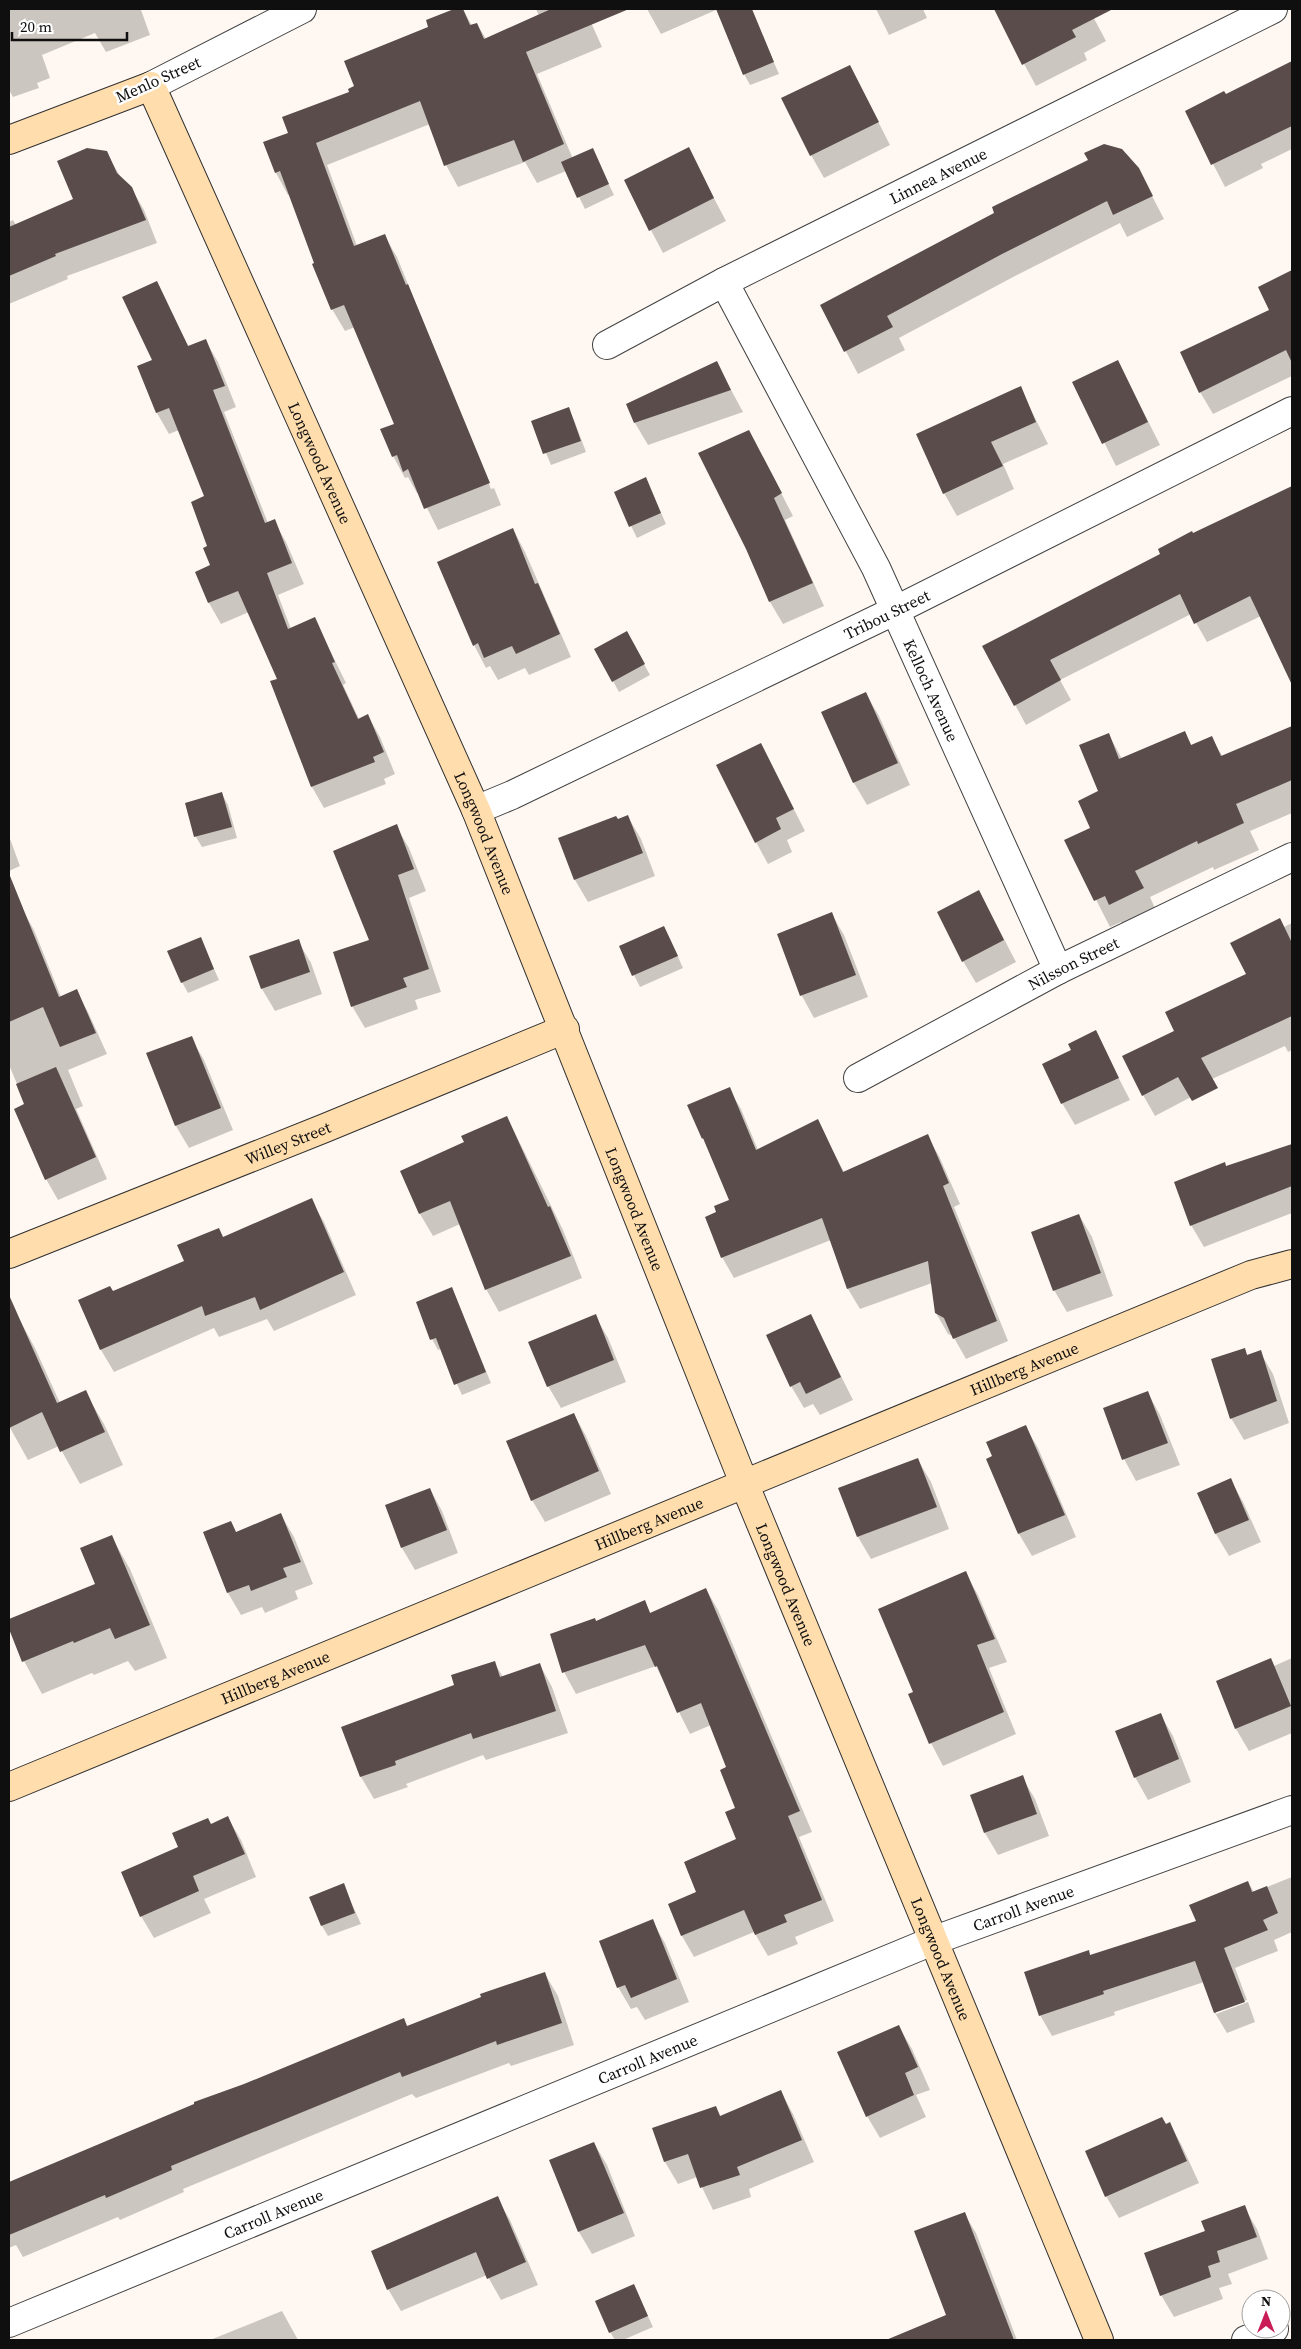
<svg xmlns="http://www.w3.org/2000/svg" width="1301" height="2349" font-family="'Source Serif 4',serif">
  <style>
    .shadow { fill: #0003 }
    .building { fill: #594c4b }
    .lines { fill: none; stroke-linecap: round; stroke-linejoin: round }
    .street-casing { stroke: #424242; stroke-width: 30 }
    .secondary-casing { stroke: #313131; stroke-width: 30 }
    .street { stroke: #fff; stroke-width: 28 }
    .secondary { stroke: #ffddad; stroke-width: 28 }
    .labels { text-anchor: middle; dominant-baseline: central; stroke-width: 5; stroke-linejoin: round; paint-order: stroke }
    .street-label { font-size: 16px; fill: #0f0f0f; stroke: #fff }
  </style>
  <rect width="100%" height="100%" fill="#fff8f2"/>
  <path class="shadow" d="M9,9H143L141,10L150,35L106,52L95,33L42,55L50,78L37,83L39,88L13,97L9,90Z
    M457,9H463L472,26L477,24L486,39L539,16L536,9H585L602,47L537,74L573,159L592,150L614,195L585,209L566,171L537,183L525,162L458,187L446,165L430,124L327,165L357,246L384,235L397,257L491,489L494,488L417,301L501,505L438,530L419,492L417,493L408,477L405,478L393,456L395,424L355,327L345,331L332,309L290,194L288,195L276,173L265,143L290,134L351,92L430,27L427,21Z
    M647,9H715L716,10L661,34Z
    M876,9H923L927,18L889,35Z
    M1030,9H1089L1106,41L1084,53L1087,60L1036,86L1002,23Z
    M758,26L779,74L750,85L744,74Z
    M1292,62V149L1261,164L1263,168L1225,187L1186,112L1226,96Z
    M851,68L890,145L824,178L811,155Z
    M688,149L726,221L663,253L625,181Z
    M106,152L121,178L131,188L144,210L157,243L67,276L68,279L9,304V222L13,220L16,225L74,200Z
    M1138,169L1164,219L1127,237L1120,223L1015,276L899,338L905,350L858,374L821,305Z
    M1292,272V376L1213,414L1200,392L1270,311L1259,287Z
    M156,283L189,347L205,340L218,362L236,407L224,412L268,523L274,521L286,542L304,584L278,595L291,629L314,618L346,683L343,685L359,719L368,716L380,737L395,774L384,779L386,784L324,808L312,787L271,682L279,679L249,612L221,624L209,603L212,566L206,497L179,430L169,434L157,413L139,367L154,361Z
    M1118,361L1160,445L1116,466L1074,382Z
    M716,362L743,412L648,445L635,423Z
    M1020,388L1048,444L1003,464L1014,489L957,516L944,493Z
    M568,409L574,420L586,452L551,465L533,422Z
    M749,431L793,516L785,520L824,606L783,624L770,602L747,548Z
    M1292,488V657L1284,661L1261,616L1207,642L1191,614L1060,680L1071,700L1026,725L984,647L1162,554L1192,535Z
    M651,490L666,524L637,538L615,493Z
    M513,529L525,552L571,657L529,675L525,668L498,680L490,666L486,668L474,645Z
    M633,644L650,675L619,692L613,681Z
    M866,694L879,716L910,785L867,805L854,783L823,713Z
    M1289,729L1292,734V813L1250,831L1259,850L1214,870L1213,867L1150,897L1158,915L1125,931L1121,922L1110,927L1066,841L1092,828L1109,735L1122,759L1184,732L1192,746L1211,737L1223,757Z
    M761,745L805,831L787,840L792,852L768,864L756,842Z
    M222,794L228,805L237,838L202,847L196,837L186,803Z
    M628,817L641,839L655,876L588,902L575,880L560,839Z
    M396,826L409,848L426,891L409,898L441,992L415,1000L418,1009L365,1028L352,1006L370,941Z
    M9,836L20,866L9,871Z
    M9,874L22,909L34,930L61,997L76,991L88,1012L107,1054L68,1070L83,1106L76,1109L107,1179L58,1200L46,1179L26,1105L9,1065Z
    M979,891L1016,962L976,983L963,961Z
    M831,913L844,935L868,997L814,1018L802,996L778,935Z
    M1292,923V1050L1288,1052L1285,1046L1212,1079L1191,1097L1155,1116L1143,1095L1175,1032L1248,975L1284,927Z
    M200,938L219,980L188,993L182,982Z
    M670,939L683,968L640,987L620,947Z
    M298,941L311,963L322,994L275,1011L262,989Z
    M1095,1032L1130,1100L1075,1125L1062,1103L1073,1051Z
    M191,1038L204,1060L233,1130L189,1148L176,1126L148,1054Z
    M729,1089L741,1109L758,1150L817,1121L844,1172L927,1136L939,1156L960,1204L954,1207L1008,1341L966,1359L953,1336L948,1334L936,1313L932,1283L860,1309L848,1289L831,1240L734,1278L722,1257L718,1213L730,1201L703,1138Z
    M507,1117L563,1230L582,1278L499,1312L486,1289L460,1224L433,1236L420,1214L402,1171L466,1143Z
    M1292,1145V1213L1204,1247L1191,1225L1226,1167Z
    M311,1200L324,1222L356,1295L274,1331L267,1319L219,1337L214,1328L114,1372L101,1350L80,1300L112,1292L185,1262L223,1238Z
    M1079,1215L1092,1237L1113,1296L1067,1312L1054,1290Z
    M452,1289L491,1383L462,1395L441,1349L438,1350L432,1339Z
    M17,1315L35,1348L60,1403L85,1392L104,1424L123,1465L80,1484L59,1446L28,1460L9,1426V1319Z
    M595,1316L608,1338L626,1382L561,1408L548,1386Z
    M811,1316L853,1400L820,1415L813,1404L804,1408L791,1386Z
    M1244,1349L1248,1356L1260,1352L1273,1374L1289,1423L1244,1440L1231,1418Z
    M1148,1393L1160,1415L1180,1465L1136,1481L1124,1459Z
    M574,1414L586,1436L611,1494L545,1522L532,1500Z
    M1025,1426L1038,1448L1076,1537L1032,1556L1019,1534L987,1459L994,1457Z
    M918,1460L931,1482L949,1529L871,1559L858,1537L840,1489Z
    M1230,1479L1243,1502L1261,1542L1229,1556L1216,1534L1199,1493Z
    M430,1489L442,1511L458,1553L415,1570L402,1548L387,1506Z
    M281,1515L294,1537L313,1584L295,1591L298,1599L265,1613L262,1607L241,1615L228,1593L204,1533H236Z
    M111,1536L130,1569L167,1658L135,1671L128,1661L94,1675L92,1673L42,1694L24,1661L9,1626V1621L97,1584Z
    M965,1572L978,1595L1007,1662L989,1668L1016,1734L943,1766L931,1743L910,1695L915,1693Z
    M706,1589L718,1610L812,1832L799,1837L834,1921L795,1937L798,1944L768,1956L754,1932L694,1957L682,1936L669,1905L698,1893L738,1840L737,1809L728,1768L711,1725L690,1734L656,1666L576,1694L564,1672L596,1623L644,1601L651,1614Z
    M1292,1658V1733L1249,1751L1236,1729L1217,1682L1274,1666Z
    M494,1662L503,1677L540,1665L552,1687L568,1733L486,1760L483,1755L406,1784L408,1787L374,1799L361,1777L343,1727L455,1686Z
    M1160,1714L1173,1736L1191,1782L1148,1800L1135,1777Z
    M1022,1777L1035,1799L1049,1836L998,1855L985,1833Z
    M228,1818L241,1840L256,1877L204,1899L211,1913L154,1938L141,1916L180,1848L211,1825Z
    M1292,1877V1932L1274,1940L1278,1951L1235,1968L1247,2000L1216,2011V2014L1248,2002L1255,2022L1227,2033L1215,2013L1204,1982L1114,2012L1115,2015L1052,2036L1040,2015L1088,1951L1091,1956L1197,1921L1248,1882L1254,1892Z
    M343,1884L361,1924L328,1936L322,1926Z
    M652,1921L665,1943L689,2002L645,2020L637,2007L631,2009L618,1987Z
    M545,1974L558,1996L574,2045L511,2066L509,2063L416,2098L412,2094L183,2189L184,2192L120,2220L118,2217L23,2257L16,2245L9,2248V2180L10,2182L403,2019L407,2027Z
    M899,2027L912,2049L930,2090L916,2095L926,2117L880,2138L867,2116Z
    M781,2092L793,2114L814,2162L749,2189L751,2197L713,2210L697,2177L678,2184L665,2162L716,2108L721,2117Z
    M1170,2124L1182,2146L1199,2183L1119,2218L1106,2196L1166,2126Z
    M594,2143L607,2165L635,2236L592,2254L579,2232L551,2161Z
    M497,2198L510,2220L538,2285L501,2300L487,2275L401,2311L388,2289L372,2252Z
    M1244,2207L1257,2229L1268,2259L1228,2274L1232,2284L1219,2288L1223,2299L1174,2317L1161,2295L1206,2232Z
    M964,2213L976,2233L1017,2340H915L911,2330L948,2315Z
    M634,2286L653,2327L623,2340H615L610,2332Z
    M282,2311L298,2340H210Z"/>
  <path class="building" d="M454,9H463L470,25L477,23L484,39L551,9H629L526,52L564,144L523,162L514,140L444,166L420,101L316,143L354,246L385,234L406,285L408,284L490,483L424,509L408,469L403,472L397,455L392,457L380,429L394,424L344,305L331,310L312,264L314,263L280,171L275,173L263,142L288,133L282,117L349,92L348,89L354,86L344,61L428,27L426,20Z
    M716,9H752L774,62L743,75Z
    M994,9H1113L1072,30L1076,37L1022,65Z
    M1292,61V126L1211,165L1185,111L1224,91L1226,94Z
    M850,65L879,122L810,156L781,98Z
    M1104,144L1122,149L1139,168L1153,196L1113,215L1107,201L1002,254L887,316L893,327L844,352L820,305L994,213L992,207L1088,160L1084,153Z
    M689,147L714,198L649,231L624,180Z
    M87,148L107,151L117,173L132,187L146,220L55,254L56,256L9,276V227L73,199L57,161Z
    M593,148L609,184L577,198L561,162Z
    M1292,270V363L1286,350L1199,393L1180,352L1269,310L1258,287Z
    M157,281L188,346L206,339L225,386L213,390L265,523L275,519L292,563L267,573L288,629L315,617L335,662L332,663L358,719L368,714L384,752L373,757L375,762L311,787L270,681L277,679L238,591L208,603L195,572L210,565L203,548L207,546L191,502L204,496L169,408L156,413L137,366L152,360L122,297Z
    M1118,360L1148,422L1102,444L1072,382Z
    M717,361L731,390L634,423L626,404Z
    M1021,386L1036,422L991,442L1003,466L943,494L916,434Z
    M569,407L581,441L543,454L531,421Z
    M749,430L782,493L774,498L813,583L769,602L746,549L698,453Z
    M646,477L661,513L629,527L614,492Z
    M1292,486V685L1250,596L1194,624L1180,594L1050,660L1061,680L1014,706L982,646L1160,554L1158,549L1192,531L1193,533Z
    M513,528L535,584L538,583L560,634L516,654L512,646L484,658L478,643L473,646L437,562Z
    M627,631L645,664L612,682L594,649Z
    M866,692L898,763L853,783L821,712Z
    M1292,726V780L1236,804L1244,823L1198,844L1197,841L1135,871L1144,888L1109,905L1105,896L1094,901L1064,840L1090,828L1078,801L1098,791L1079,745L1109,733L1119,759L1185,731L1191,745L1212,736L1221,756Z
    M761,743L794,809L776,818L781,829L755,843L716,765Z
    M222,792L232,827L194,837L185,803Z
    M628,815L643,853L574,880L558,838L616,816L618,819Z
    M397,824L414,869L398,875L429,969L403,978L407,987L351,1007L333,952L369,940L333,851Z
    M10,876L59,997L77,989L96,1033L60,1047L43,1007L9,1022Z
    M979,890L1004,940L962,962L937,912Z
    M832,912L856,975L800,996L777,934Z
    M1280,918L1292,943V1016L1201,1058L1218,1088L1192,1101L1178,1077L1142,1096L1122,1056L1174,1031L1165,1012L1246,974L1230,943Z
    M664,926L678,956L632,976L619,946Z
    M201,937L214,969L181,983L167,951Z
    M299,939L310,972L261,989L249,956Z
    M1096,1030L1119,1078L1061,1104L1042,1064L1071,1050L1068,1044Z
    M192,1036L221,1108L175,1126L146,1053Z
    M56,1067L96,1157L45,1180L14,1109L24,1104L16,1084Z
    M730,1087L756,1150L818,1119L843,1172L928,1134L949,1183L943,1186L997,1321L953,1339L944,1318L935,1313L928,1261L847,1289L822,1218L721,1258L705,1217L716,1212L714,1206L729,1200L703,1138L702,1139L687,1105Z
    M507,1116L548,1207L550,1206L571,1256L485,1290L450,1201L419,1214L400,1171L464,1142L461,1136Z
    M1292,1144V1186L1190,1226L1174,1182L1225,1162L1226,1166Z
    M312,1198L344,1272L260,1310L255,1297L205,1316L202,1306L100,1350L78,1300L110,1286L113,1291L184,1261L177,1245L219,1228L223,1237Z
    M1079,1214L1101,1273L1053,1291L1031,1232Z
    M452,1287L486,1372L454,1385L436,1338L430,1340L416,1302Z
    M9,1295L57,1403L86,1390L105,1432L60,1452L42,1412L9,1428Z
    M596,1314L614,1360L547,1387L528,1342Z
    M811,1314L841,1377L806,1394L800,1382L790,1387L766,1335Z
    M1245,1348L1247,1355L1261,1350L1277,1401L1230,1419L1211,1359Z
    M1148,1391L1168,1443L1122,1460L1103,1408Z
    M574,1413L599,1471L531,1501L506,1441Z
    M1026,1425L1065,1515L1018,1534L986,1459L992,1456L986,1442Z
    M918,1458L937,1507L857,1537L838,1488Z
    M1231,1478L1249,1520L1215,1534L1197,1493Z
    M430,1488L447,1530L401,1548L385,1505Z
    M281,1513L301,1562L283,1568L287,1577L251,1591L249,1585L227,1593L203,1532L231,1521L236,1532Z
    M112,1535L150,1625L115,1639L110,1628L74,1643L73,1641L22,1662L9,1629V1619L95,1584L80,1548Z
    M966,1571L995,1639L977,1645L1004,1712L929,1744L908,1694L913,1692L878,1609Z
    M706,1588L800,1811L788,1816L822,1900L784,1915L787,1922L755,1935L744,1910L681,1936L668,1904L696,1892L684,1862L736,1839L725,1812L735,1808L720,1770L726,1767L701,1703L677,1713L657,1666L655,1667L645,1645L562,1673L550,1634L595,1618L596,1621L645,1600L650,1613Z
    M1271,1658L1291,1706L1235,1729L1216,1681Z
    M495,1661L500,1677L540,1663L556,1711L473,1739L471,1733L395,1761L396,1765L360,1777L341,1727L454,1685L451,1675Z
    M1161,1713L1179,1759L1134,1778L1115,1731Z
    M1023,1775L1037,1814L984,1833L970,1795Z
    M228,1816L245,1854L193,1876L199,1891L140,1917L121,1872L178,1847L172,1833L208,1818L211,1824Z
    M1248,1881L1252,1892L1267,1886L1278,1913L1263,1920L1268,1930L1224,1948L1245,2002L1214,2013L1195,1961L1103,1991L1104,1994L1039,2016L1024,1972L1089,1950L1090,1955L1196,1921L1189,1905Z
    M344,1883L355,1913L321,1926L309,1897Z
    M653,1919L677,1979L631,1998L625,1985L617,1988L599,1941Z
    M545,1972L562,2023L497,2045L496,2041L402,2077L400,2072L171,2166L172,2170L106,2198L105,2195L9,2235V2182L194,2104V2102L244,2084L404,2018L407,2026L481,1997L480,1994Z
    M899,2025L918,2067L905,2073L914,2095L866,2117L837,2052Z
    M781,2090L802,2140L737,2167L740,2175L700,2188L688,2154L664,2162L652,2128L716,2106L720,2116Z
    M1162,2117L1166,2124L1170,2122L1187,2161L1105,2197L1085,2151Z
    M594,2142L624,2213L578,2232L549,2160Z
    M498,2196L526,2262L487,2279L476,2252L387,2290L371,2251Z
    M1245,2205L1257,2237L1217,2251L1220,2262L1208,2266L1211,2277L1160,2296L1144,2253L1205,2231L1201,2221Z
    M965,2212L1014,2340H886L946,2315L914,2231Z
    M634,2284L648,2316L609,2333L595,2301Z"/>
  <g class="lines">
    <g class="street-casing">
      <g id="street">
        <path d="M151,86L302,9"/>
        <path id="s1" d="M724,282L876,568L1058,970"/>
        <path id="s2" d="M607,345L724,282L1273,9"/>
        <path id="s3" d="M476,810L512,795L896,610L1292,411"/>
        <path id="s4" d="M858,1078L1058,970L1292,857"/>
        <path id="s5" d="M9,2323L935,1940L1292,1810"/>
        <path d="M1246,2340L1274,2329"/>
      </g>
    </g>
    <g class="secondary-casing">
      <g id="secondary">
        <path id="s6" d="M9,140L151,86L476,810L744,1483L1099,2340"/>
        <path id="s7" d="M9,1254L325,1128L565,1029"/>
        <path id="s8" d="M9,1787L1251,1275L1292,1264"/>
      </g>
    </g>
    <use href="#street" class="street"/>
    <use href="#secondary" class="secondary"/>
  </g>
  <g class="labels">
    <g class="street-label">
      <text transform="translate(158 79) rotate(-24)">Menlo Street</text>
      <text stroke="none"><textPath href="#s2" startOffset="372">Linnea Avenue</textPath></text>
      <text stroke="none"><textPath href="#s6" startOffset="565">Longwood Avenue</textPath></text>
      <text stroke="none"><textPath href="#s3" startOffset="455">Tribou Street</textPath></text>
      <text stroke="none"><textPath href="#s1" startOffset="458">Kelloch Avenue</textPath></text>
      <text stroke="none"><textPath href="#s6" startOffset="970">Longwood Avenue</textPath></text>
      <text stroke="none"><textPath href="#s4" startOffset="244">Nilsson Street</textPath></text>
      <text stroke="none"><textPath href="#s7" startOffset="300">Willey Street</textPath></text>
      <text stroke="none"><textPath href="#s6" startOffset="1375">Longwood Avenue</textPath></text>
      <text stroke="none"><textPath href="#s8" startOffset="1098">Hillberg Avenue</textPath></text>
      <text stroke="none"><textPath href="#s8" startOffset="692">Hillberg Avenue</textPath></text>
      <text stroke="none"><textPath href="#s6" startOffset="1780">Longwood Avenue</textPath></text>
      <text stroke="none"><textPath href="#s8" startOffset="288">Hillberg Avenue</textPath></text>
      <text stroke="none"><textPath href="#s5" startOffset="1096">Carroll Avenue</textPath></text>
      <text stroke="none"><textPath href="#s6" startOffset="2185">Longwood Avenue</textPath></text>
      <text stroke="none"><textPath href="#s5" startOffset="691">Carroll Avenue</textPath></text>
      <text stroke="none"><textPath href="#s5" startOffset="286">Carroll Avenue</textPath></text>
    </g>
  </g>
  <rect width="1301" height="2349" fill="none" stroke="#0f0f0f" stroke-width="20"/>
  <g transform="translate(1266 2314)"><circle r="24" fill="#ffffff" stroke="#9f9f9f"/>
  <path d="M0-4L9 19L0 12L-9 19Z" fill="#ca1d58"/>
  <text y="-8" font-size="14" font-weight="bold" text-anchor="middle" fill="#0f0f0f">N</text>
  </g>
  <path d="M12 32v8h115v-8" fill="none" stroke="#0f0f0f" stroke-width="2.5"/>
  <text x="20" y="32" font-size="15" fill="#0f0f0f" stroke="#ffffff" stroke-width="4" paint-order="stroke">20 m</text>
</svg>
